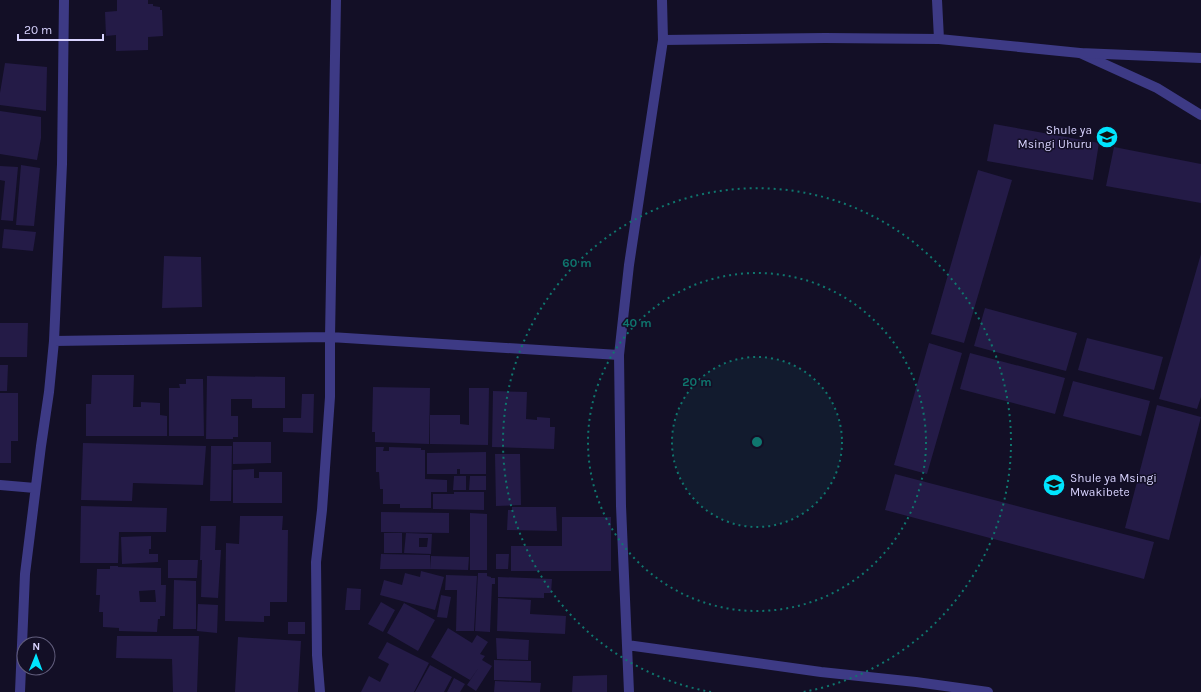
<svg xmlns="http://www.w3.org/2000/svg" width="1201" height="692" font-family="Karla,sans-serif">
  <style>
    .building { fill: #241b47; fill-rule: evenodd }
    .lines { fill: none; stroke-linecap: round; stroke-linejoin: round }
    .lane { stroke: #3d3a85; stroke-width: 10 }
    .street { stroke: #3d3a85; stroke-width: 10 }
    .ring { fill: none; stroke: #0f766e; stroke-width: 2; stroke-dasharray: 2 4 }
    .labels { text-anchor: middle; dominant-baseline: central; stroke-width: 3; stroke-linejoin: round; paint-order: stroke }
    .poi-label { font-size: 12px; fill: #d9d4ff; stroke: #130f26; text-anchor: end }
    .centre { fill: #0f766e; stroke: #130f26; stroke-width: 2 }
    .ring-label { font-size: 12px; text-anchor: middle; font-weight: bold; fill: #0f766e; stroke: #130f26; stroke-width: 3; stroke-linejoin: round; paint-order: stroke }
  </style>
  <rect width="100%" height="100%" fill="#130f26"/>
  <path class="building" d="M117,0H148V4H153V6L160,7V10H162L163,36L148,37V50L116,51V35L106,36L105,12L117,11Z
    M5,63L47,67L46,111L0,105V93Z
    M0,111L41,117V138L37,160L0,154Z
    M994,124L1099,143L1093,180L987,161Z
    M1114,147L1201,164V203L1106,186Z
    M21,165L40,168L34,226L16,225Z
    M0,166L18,167L13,221L1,220L5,181L0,180Z
    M978,170L1012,180L964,343L931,334Z
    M4,229L36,232L33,251L2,248Z
    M1201,254V397L1197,409L1159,399Z
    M164,256L201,257L202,307L162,308Z
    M985,308L1077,333L1066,371L974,346Z
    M0,323H28L27,357H0Z
    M1087,338L1163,357L1154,390L1078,370Z
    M929,343L962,353L927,474L894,465Z
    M970,353L1065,378L1055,414L960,389Z
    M0,365H8L7,391H0Z
    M92,375H134L133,407H141V402L160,403V415L167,416V436H86V404H91Z
    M207,376L285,377V408H252V399H231V416H238V437H233V439H206Z
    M186,379H203L204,436H169V388H180L179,384H186Z
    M1073,381L1150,401L1141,436L1063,416Z
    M373,387L430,388L429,444L375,442V432H372Z
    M469,388H489L488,445L430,444V415H460V424L469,425Z
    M493,391L527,392L526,419L537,420V417L550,418V427H555L554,449L492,447Z
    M0,393H18V441H11V463H0Z
    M302,394H314L313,433L283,432V418H301Z
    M1157,405L1201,417L1169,540L1125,528Z
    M233,442H271V463L233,464Z
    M83,443L206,446L203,485L133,483L132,501L81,500Z
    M211,446H232L231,501H210Z
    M376,447H384L383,451H389V447L421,448V450H425V479L447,480V492H431V508H400V504H383V489H380L379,472H376Z
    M486,452V474H460V469H457V474H427V453Z
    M495,454H520L521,505L496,506Z
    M254,469V478H259V472H282V503H233V470Z
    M895,474L1154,542L1144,579L885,510Z
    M454,476H466V490H453Z
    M470,476H486V490H469Z
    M454,492H484V510L433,509V494H454Z
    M81,506L167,508L166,532H119L118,563H80Z
    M512,507H556L557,531L507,530L508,510H512Z
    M381,512L449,513V533L381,532Z
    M470,513L487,514V570H470Z
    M240,516H283L282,530H288L287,602H270V616H264V622L225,621L226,543L239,544Z
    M562,517H611V571H511V546H562Z
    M201,526H216L215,550H221L218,598L201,597L202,560H200Z
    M384,533H402V553H384Z
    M406,533L432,534L431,554L404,553ZM419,538H428L427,547H419Z
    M151,536V549H149V554H158V562L122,564L121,537Z
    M381,554L430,555V569H380Z
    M496,554H509L508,569H496Z
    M431,556L469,557L468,570L430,569Z
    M168,560H198L197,578H168Z
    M110,566H118V567L161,568V585H166L165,616H160V619H158L157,632L119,631V628L103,627V612H99L100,595H96L97,569H110ZM155,590L156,602H140L139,591Z
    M421,571L444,577L435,610L380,595L384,580L402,585L405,573L420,577Z
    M478,573H487V576L491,577V578H495V584H492L490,632L475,631Z
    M446,575L477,576L474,631H456L457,590H445Z
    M498,577L552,579L551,593H544V598L498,597Z
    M174,580L196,581V629H173Z
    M347,588L361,589L360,610H345Z
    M441,595L451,597L447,618L437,617Z
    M498,598L531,600L530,614L566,616L565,634L497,631Z
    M381,602L395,610L383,632L368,624Z
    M404,603L435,620L418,651L387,633Z
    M198,604L218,605L217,633L197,631Z
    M288,622H305V634H288Z
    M448,628L472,643L477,635L488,642L480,654L485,656L482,660L492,666L476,691L467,685L479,667L470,680L431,657Z
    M117,636H199L197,692H173L172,659L116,658Z
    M238,637L301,641L298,692H235Z
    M496,638L529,640L528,660L497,659Z
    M387,642L429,663L414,692H361L369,676L380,682L389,664L378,658Z
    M494,660L531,661V681L494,680Z
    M430,665L452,677L444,692H415Z
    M607,675V692H572L573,676Z
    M454,678L465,684L460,692H447Z
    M495,681L541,683L540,692H494Z"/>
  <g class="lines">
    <path class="lane" d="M1080,53L1157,88L1201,115"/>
    <path class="street" d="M937,0L939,39
      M663,40L825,38L939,39L1080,53L1201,58
      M54,341L330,337L619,355
      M0,485L35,488
      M627,645L821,672L916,682L988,692
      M20,692L25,574L41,446L49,392L54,341L62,164L64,0
      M320,692L317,655L316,562L322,510L330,397V337L336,0
      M629,692L621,506L619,355L629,265L663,40L662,0"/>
  </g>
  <circle cx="757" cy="442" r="85" fill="#0f766e" fill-opacity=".12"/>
  <g class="ring">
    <circle cx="757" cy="442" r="85"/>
    <circle cx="757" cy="442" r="169"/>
    <path d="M711 692A254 254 0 1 1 803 692"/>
  </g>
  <defs>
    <g id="school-disc" transform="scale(1.15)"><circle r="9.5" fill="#00e5ff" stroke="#130f26"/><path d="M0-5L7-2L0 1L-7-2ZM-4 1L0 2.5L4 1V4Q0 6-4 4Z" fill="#111"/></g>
  </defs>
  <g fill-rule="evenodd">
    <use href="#school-disc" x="1107" y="137"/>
    <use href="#school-disc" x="1054" y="485"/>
  </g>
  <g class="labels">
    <g class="poi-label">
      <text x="1092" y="130">Shule ya<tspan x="1092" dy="14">Msingi Uhuru</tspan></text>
      <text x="1070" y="478" text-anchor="start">Shule ya Msingi<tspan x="1070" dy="14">Mwakibete</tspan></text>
    </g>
  </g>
  <circle cx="757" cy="442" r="6" class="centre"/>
  <g class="ring-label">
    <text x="577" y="267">60 m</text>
    <text x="637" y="327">40 m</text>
    <text x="697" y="386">20 m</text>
  </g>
  <g transform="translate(36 656) rotate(1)"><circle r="19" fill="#130f26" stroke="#625e7d"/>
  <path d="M0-3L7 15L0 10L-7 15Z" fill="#00e5ff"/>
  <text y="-6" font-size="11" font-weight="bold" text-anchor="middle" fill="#d9d4ff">N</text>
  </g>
  <path d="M18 34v6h85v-6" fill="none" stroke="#d9d4ff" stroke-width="2"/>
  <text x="24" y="34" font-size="12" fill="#d9d4ff" stroke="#130f26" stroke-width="3" paint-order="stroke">20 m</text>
</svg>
